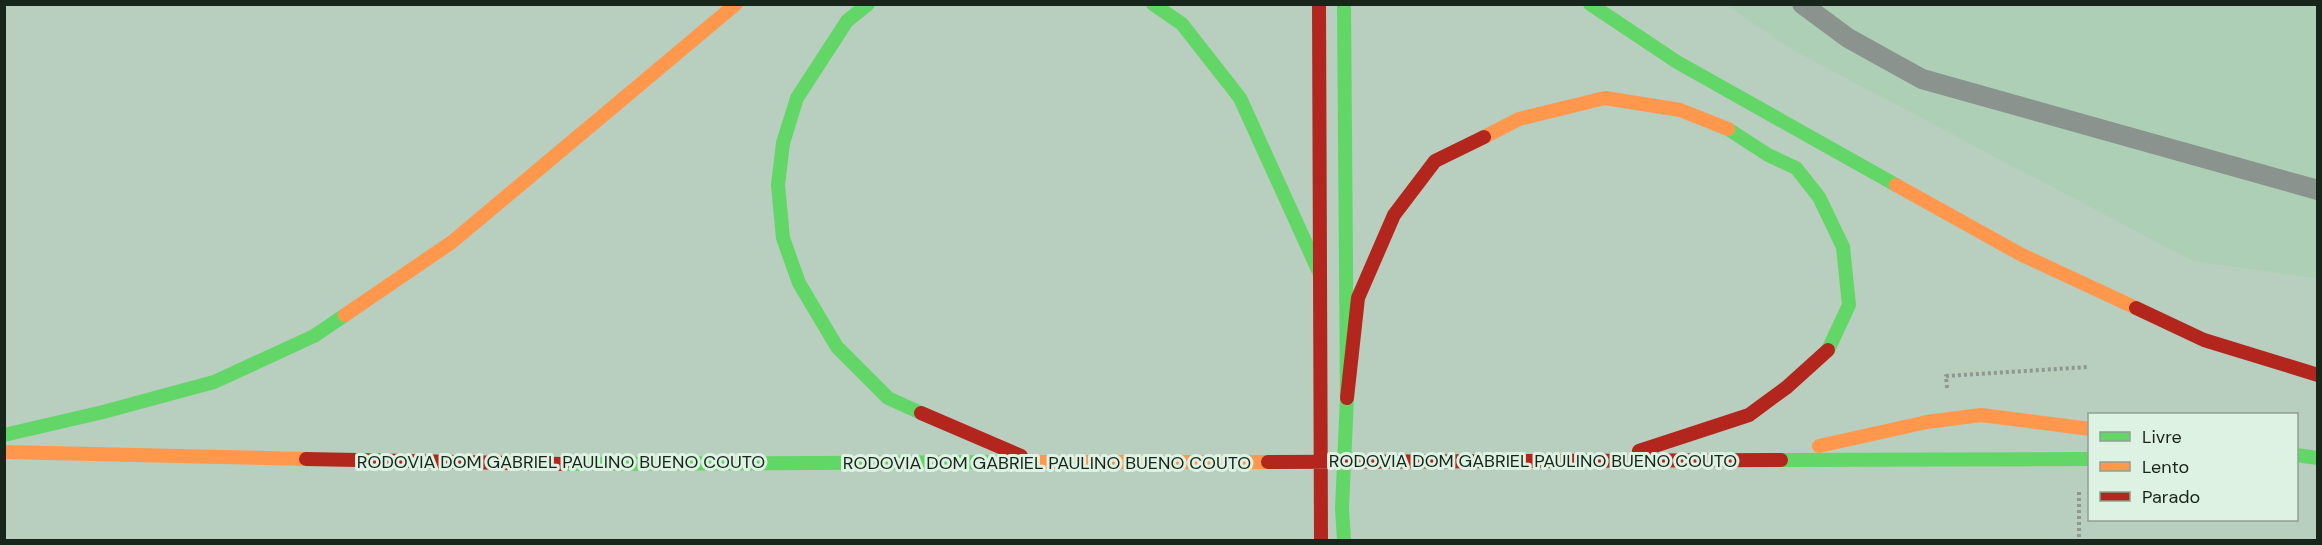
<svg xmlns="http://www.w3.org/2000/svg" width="2322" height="545" font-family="'DM Sans',sans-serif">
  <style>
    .built { fill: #accfb5 }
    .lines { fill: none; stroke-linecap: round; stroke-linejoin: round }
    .path { stroke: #8e9890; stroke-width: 4; stroke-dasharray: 3 3; stroke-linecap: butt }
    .lane { stroke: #8b938e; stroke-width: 20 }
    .fast { stroke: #63d668; stroke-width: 14 }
    .slow { stroke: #ff974d; stroke-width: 14 }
    .jam { stroke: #b3261e; stroke-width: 14 }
    .labels { text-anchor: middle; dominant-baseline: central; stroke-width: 6; stroke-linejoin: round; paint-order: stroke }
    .street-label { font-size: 18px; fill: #17251b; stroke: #def2e3 }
  </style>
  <rect width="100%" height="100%" fill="#b8cebe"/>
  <path class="built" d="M1727,5H2317V278L2193,261L1793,50Z"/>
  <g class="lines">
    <path class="path" d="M1947,388L1946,376L2088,367
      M2079,492V540"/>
    <path class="lane" d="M1802,4L1848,38L1922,79L2318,190"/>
    <path class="fast" d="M868,4L847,21L797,98L783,143L778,185L783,238L799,283L837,347L888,398L921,413
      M1153,4L1182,24L1240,98L1319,272
      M1344,4L1347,398L1342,508L1344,540
      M1590,4L1677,62L1896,185
      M1728,129L1768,155L1796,168L1819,197L1843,247L1849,305L1828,350
      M4,435L103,412L214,382L314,336L345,315
      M2296,455L2318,458
      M1781,460L2090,459
      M563,464L1035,462"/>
    <path class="slow" d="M1484,137L1519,119L1605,98L1680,110L1728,129
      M1896,185L2022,255L2136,308
      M345,315L452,242L736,4
      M1819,446L1927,422L1981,415L2090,429
      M4,452L306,459
      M1035,462H1268"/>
    <path class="jam" d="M1319,4L1321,540
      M2136,308L2204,340L2318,375
      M1347,398L1358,298L1394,215L1435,161L1484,137
      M921,413L1021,456
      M1639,451L1749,415L1787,387L1828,350
      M306,459L563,464
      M1268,462L1781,460"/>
  </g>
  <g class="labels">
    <g class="street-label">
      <text x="1533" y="461">RODOVIA DOM GABRIEL PAULINO BUENO COUTO</text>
      <text x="561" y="462">RODOVIA DOM GABRIEL PAULINO BUENO COUTO</text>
      <text x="1047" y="463">RODOVIA DOM GABRIEL PAULINO BUENO COUTO</text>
    </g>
  </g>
  <rect width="2322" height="545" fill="none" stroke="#17251b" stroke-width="12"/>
  <rect x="2088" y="413" width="210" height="108" fill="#def2e3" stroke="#8ea093" stroke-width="1.5"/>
  <rect x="2100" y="432" width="30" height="9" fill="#63d668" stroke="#8ea093" stroke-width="1.5"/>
  <text x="2142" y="443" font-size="18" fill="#17251b">Livre</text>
  <rect x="2100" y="462" width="30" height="9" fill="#ff974d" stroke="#8ea093" stroke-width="1.5"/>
  <text x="2142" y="473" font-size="18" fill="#17251b">Lento</text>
  <rect x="2100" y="492" width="30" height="9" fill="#b3261e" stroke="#8ea093" stroke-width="1.5"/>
  <text x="2142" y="503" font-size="18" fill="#17251b">Parado</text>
</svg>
